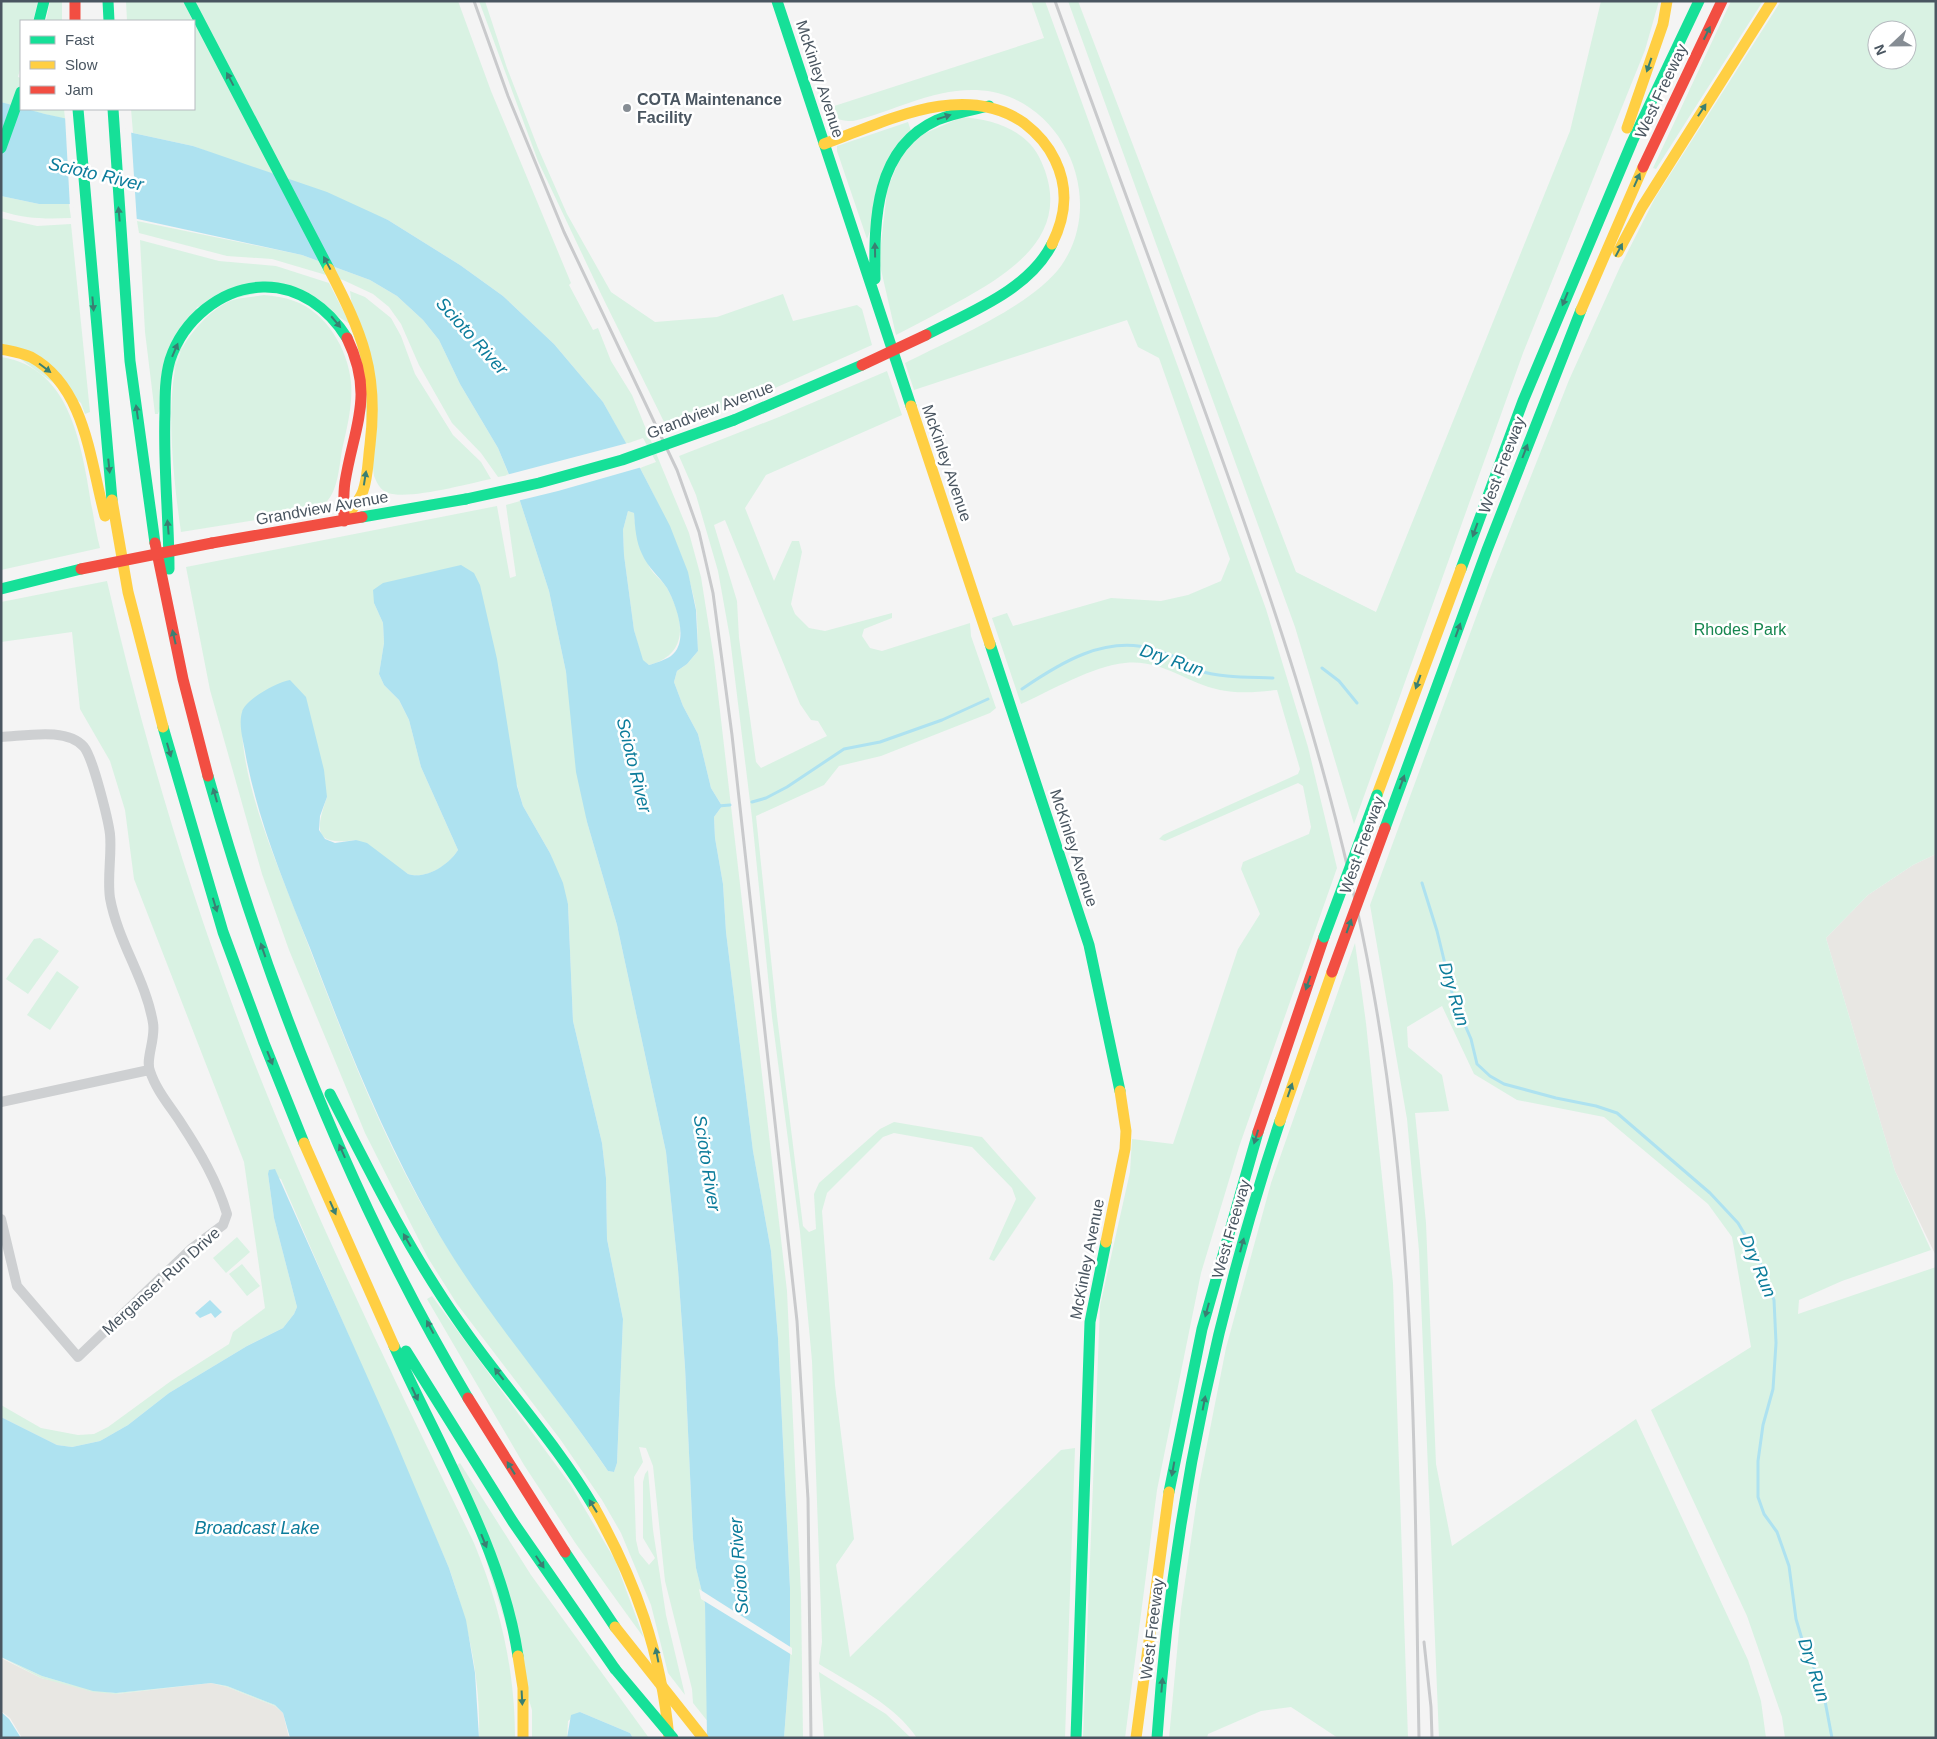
<svg xmlns="http://www.w3.org/2000/svg" width="1937" height="1739" font-family="Arial,sans-serif">
  <style>
    .commercial { fill: #e8e7e3 }
    .green { fill: #d9f2e3; fill-rule: evenodd }
    .water { fill: #aee2f0; fill-rule: evenodd }
    .pier { fill: #f4f4f4 }
    .lines { fill: none; stroke-linecap: round; stroke-linejoin: round }
    .stream { stroke: #aee2f0; stroke-width: 3 }
    .street { stroke: #ced0d2; stroke-width: 10 }
    .fast { stroke: #16e098; stroke-width: 11 }
    .slow { stroke: #ffcf43; stroke-width: 11 }
    .jam { stroke: #f24e42; stroke-width: 11 }
    .rail { stroke: #c9cacc; stroke-width: 3 }
    .fast-bridge { stroke: #16e098; stroke-width: 11 }
    .slow-bridge { stroke: #ffcf43; stroke-width: 11 }
    .jam-bridge { stroke: #f24e42; stroke-width: 11 }
    .oneway { fill: #3a7f72 }
    .poi-dot { fill: #868d94; stroke: #fff; stroke-width: 2 }
    .labels { text-anchor: middle; dominant-baseline: central; stroke-width: 5; stroke-linejoin: round; paint-order: stroke }
    .street-label { font-size: 16px; fill: #4a5661; stroke: #fff }
    .poi-label { font-size: 16px; font-weight: bold; fill: #4a5661; stroke: #fff; text-anchor: start }
    .park-label { font-size: 16px; fill: #17864f; stroke: #fff }
    .water-label { font-size: 18px; font-style: italic; fill: #0c7c9b; stroke: #fff }
  </style>
  <rect width="100%" height="100%" fill="#f4f4f4"/>
  <path class="commercial" d="M1936,854V1256L1895,1171L1826,938L1868,895L1913,865Z
    M1,1658L41,1678L116,1694L211,1683L227,1687L275,1706L283,1713L289,1738H22L10,1718L1,1711Z"/>
  <path class="green" d="M1,1H38L33,21H21V65L18,77L21,78V108L1,102Z
    M50,1H62V21H46Z
    M126,1H183L193,21H127Z
    M197,1H458L491,91L571,283L569,285L593,330L598,328L611,361L632,395L689,533L701,577L714,659L787,1291L801,1594L803,1738H784L790,1658V1588L778,1338L771,1251L753,1151L726,932L723,884L715,838L714,817L722,806L711,788L698,734L683,706L674,682L677,671L687,664L698,651C697,637 698,622 696,608C687,558 663,513 640,468L656,462L643,438L626,444L603,402L554,344L503,296L460,265L388,220L193,146L133,133L131,109H194V24Z
    M479,1H485L507,68L538,148L567,214L611,292L655,322L717,317L783,294L793,321L857,305L862,309L872,345L750,399L668,430L602,296L538,161Z
    M1031,1H1045L1266,609L1308,747L1337,868L1239,1147L1201,1273L1157,1490L1125,1738H1083L1100,1306L1130,1172L1132,1139L1173,1144L1238,949L1260,914L1241,869L1243,862L1309,834L1311,827L1303,786L1298,783L1165,841L1159,839L1163,835L1298,774L1300,769L1277,690C1258,692 1239,694 1220,690C1186,683 1162,659 1125,663C1093,666 1050,691 1021,704L992,618L1007,613L1013,626L1111,598L1161,601L1188,595L1221,581L1230,559L1159,358L1138,347L1127,320L914,390L905,363C951,339 1031,307 1061,266C1109,198 1061,94 977,90C934,88 894,111 853,121C840,121 833,119 825,109L1044,38Z
    M1068,1H1078L1296,572L1376,612L1570,131L1601,1H1659L1645,50L1523,353L1354,824L1295,627Z
    M1731,1H1763L1656,169L1653,168Z
    M1781,1H1936V854L1913,865L1868,895L1826,938L1895,1171L1931,1250L1842,1281L1799,1300L1798,1314L1936,1267V1738H1785L1782,1717L1747,1616L1651,1410L1751,1347L1732,1237L1708,1204L1604,1117L1517,1100L1474,1074L1442,1006L1407,1027L1408,1047L1442,1075L1449,1111L1415,1113L1426,1223L1436,1464L1452,1546L1636,1419L1748,1660L1761,1701L1766,1738H1439L1419,1251L1407,1119L1370,905L1489,582L1569,380L1620,267L1655,198ZM1877,30H1907V60H1877Z
    M24,109H64L65,119Z
    M962,117C992,119 1028,130 1041,161C1072,229 1020,267 967,297C943,310 920,323 896,335L879,261L889,174L912,139Z
    M908,122L911,131L867,239L837,151V146Z
    M1,196L39,204H69L71,218C45,219 26,219 1,211Z
    M1,218L37,226L71,224L90,412L85,414L81,403L1,345Z
    M137,221L302,255L370,280L397,296L423,320L439,340L460,384L498,448L509,475L498,477L481,453L452,423L419,365L401,324L389,307L373,294L343,280L272,259L227,256L139,233Z
    M140,240L219,261L276,266L329,283L350,324L289,286L197,307L158,414H155L145,332Z
    M350,291L365,297L391,318L401,336L415,374L453,435L481,462L491,479C467,484 409,500 388,493C380,490 377,483 374,476Z
    M264,295C274,296 284,297 294,301C326,312 348,349 351,382C353,404 347,428 342,450C338,473 338,503 312,511L181,532C174,483 166,413 176,364C181,341 211,307 233,300C243,297 254,297 264,295Z
    M1,357C87,370 83,483 100,548L1,570Z
    M887,371L902,415L766,475L745,508L774,581L792,541H799L802,552L791,604L795,614L809,628L825,631L892,613V618L864,629L862,636L870,648L882,651L970,623L971,636L996,708L990,713L881,756L839,766L824,785L756,816L777,1016L803,1226L809,1232L816,1229L814,1194L819,1183L880,1129L894,1122L982,1137L1036,1198L994,1261L989,1259L1016,1199L1012,1188L972,1147L894,1133L883,1137L827,1193L822,1211L835,1385L854,1539L836,1565L850,1657L1061,1450L1075,1448L1065,1738H917C894,1704 853,1685 819,1664L822,1642L812,1361L800,1232L772,1017L752,818L730,638L718,571L696,495L679,456L779,417ZM725,520L800,704L811,720L818,721L827,736L761,768L756,762L739,638L737,601L714,525Z
    M520,501L549,591L566,672L587,822L617,925L666,1152L678,1269L685,1367L693,1539L696,1568L705,1604L709,1723L693,1703L692,1689L665,1581L653,1466L646,1448L639,1447L643,1462L634,1477L636,1540L639,1553L649,1565L655,1558L643,1538V1482L645,1474L648,1470L653,1530L666,1615L685,1695L668,1673L651,1605L621,1533L602,1500L560,1439L457,1304L428,1258L365,1133L289,950L262,874L210,690L186,567L497,506L510,578L516,576L506,505ZM374,603L517,785L523,806L550,853L568,904L573,1021L602,1143L606,1178L607,1239L623,1319L617,1463L614,1472L608,1471C552,1389 486,1312 434,1226C376,1128 337,1019 296,913C273,853 238,775 242,711L327,797C315,832 314,846 356,840L408,874C426,880 449,865 458,850L421,767L409,720L399,700L384,685L379,674L384,643L383,623Z
    M628,511L634,513C635,532 641,550 650,568C654,575 662,580 667,588C684,619 690,654 649,665L642,660L634,630L624,555L623,530Z
    M107,581C144,743 192,902 252,1057C317,1223 396,1383 474,1543C500,1606 515,1669 515,1738H479C481,1679 468,1623 449,1568L281,1179L268,1174L274,1218L297,1307L294,1314L283,1328L247,1346L169,1393L128,1425L100,1441L72,1447L57,1445L1,1417V1405L41,1428L78,1435L94,1434L108,1427L171,1381L229,1344L233,1332L265,1308L244,1162L134,879L125,810L110,761L80,709L72,632L1,642V602Z
    M40,938L59,951L28,994L6,979L34,939Z
    M1355,943L1366,1023L1393,1283L1408,1738H1338L1291,1707L1261,1711L1208,1734L1207,1738H1169L1181,1609L1199,1485L1226,1348L1271,1183Z
    M57,971L79,987L50,1030L27,1015Z
    M237,1237L250,1252L226,1273L213,1258Z
    M242,1264L260,1286L247,1296L229,1274Z
    M432,1296L570,1484L615,1560L644,1638L576,1544L524,1465L427,1299Z
    M460,1463L531,1575L649,1738H633L630,1733L580,1712L568,1721L567,1738H532V1710L457,1465Z
    M1,1657L42,1676L93,1691L116,1693L211,1683L227,1686L275,1705L283,1713L290,1738L283,1713L275,1706L227,1687L211,1683L116,1694L93,1692L41,1678Z
    M819,1672L886,1714L911,1738H824Z"/>
  <path class="water" d="M1,102L45,114L193,146L327,192L388,220L460,265L503,296L554,344L603,402L640,468L670,526L688,572L696,610L698,651L687,664L677,671L674,682L683,706L698,734L711,788L722,806L714,817L715,838L723,884L726,932L753,1151L771,1251L778,1338L790,1588V1658L784,1738H707L705,1604L696,1568L693,1539L685,1367L678,1269L666,1152L617,925L587,822L576,772L566,672L549,591L520,501L498,448L460,384L439,340L423,320L397,296L370,280L302,255L69,204H39L1,196ZM628,511L634,513C635,527 636,542 642,554C648,568 659,576 667,588C676,604 690,642 671,656C665,660 656,663 649,665L643,660L634,630L624,555L623,530Z
    M461,565L474,573L480,585L497,659L517,786L523,806L550,853L563,883L568,904L573,1021L602,1143L606,1178L607,1239L623,1319L617,1463L614,1472L608,1471C552,1388 483,1312 433,1224C383,1136 346,1043 310,948C285,885 259,824 246,757C244,743 238,726 242,712C245,699 278,682 290,680L306,697L324,770L327,797L320,816L319,830L325,839L335,843L356,840L367,843L408,874C425,880 449,865 458,850L421,767L409,720L399,700L384,685L379,674L384,643L383,623L374,603L373,590L383,583Z
    M275,1169L391,1430L449,1568L466,1620L475,1673L479,1738H290L283,1713L275,1705L227,1686L211,1683L116,1693L93,1691L42,1676L1,1657V1417L57,1445L72,1447L100,1441L128,1425L169,1393L247,1346L283,1328L294,1314L297,1307L274,1218L268,1174L269,1170Z
    M210,1300L222,1312L215,1318L211,1313L200,1318L195,1313Z
    M1,1712L9,1719L21,1738H1Z
    M580,1712L630,1733L633,1738H567L571,1715Z"/>
  <path class="pier" d="M65,116L131,130L137,223L70,207Z
    M628,443L642,467L558,491L517,501L506,475Z
    M699,1589L792,1648V1655L701,1599Z"/>
  <g class="lines">
    <path class="stream" d="M1322,668L1339,681L1357,703
      M1022,689C1060,663 1105,635 1153,649C1162,652 1172,655 1181,660C1187,662 1191,668 1197,670C1220,678 1248,677 1273,678
      M752,802L766,798L787,787L844,749L880,742L942,720L988,699
      M718,806L730,805
      M1422,883L1437,931L1453,997L1471,1039L1477,1064L1490,1076L1504,1084L1556,1098L1596,1106L1617,1113L1710,1193L1738,1223L1757,1255L1774,1300L1776,1343L1773,1389L1763,1425L1758,1461V1497L1764,1514L1777,1532L1789,1566L1796,1619L1804,1646L1822,1685L1832,1738"/>
    <path class="street" d="M1,737C25,736 67,727 84,747C93,758 108,819 110,834C112,855 107,877 110,898C118,942 146,980 153,1023C156,1039 145,1059 150,1071C156,1090 170,1106 181,1123C200,1152 217,1181 227,1214L223,1225L191,1249L78,1357L17,1286L1,1219
      M1,1102L149,1070"/>
    <path class="fast" d="M108,1L109,21
      M189,1L329,269
      M777,1L911,406
      M39,21L44,1
      M78,109L112,500
      M113,109L130,361L155,543
      M1,148L21,92
      M875,279C874,219 875,148 937,120C954,113 972,110 989,106
      M926,335C970,312 1029,290 1052,244
      M734,420L862,365
      M362,517L466,499
      M169,569C169,517 163,465 165,413C165,395 165,377 170,360C183,320 221,288 263,287C299,286 329,309 347,338
      M1461,569L1523,401L1632,142L1699,1
      M1,589L81,569
      M990,644L1089,945L1120,1091
      M163,727L223,932L264,1043L304,1143
      M208,776C269,992 353,1205 468,1398
      M1385,828L1487,550L1581,310
      M330,1094C370,1172 409,1251 459,1322C502,1385 555,1441 594,1507
      M394,1346C438,1445 502,1548 518,1656
      M406,1351L513,1522L615,1669
      M1169,1492L1202,1329L1258,1132
      M565,1552L615,1627
      M1076,1738L1090,1322L1106,1242
      M1157,1738C1171,1529 1214,1319 1280,1121"/>
    <path class="slow" d="M1627,128L1663,24L1667,1
      M824,144C885,122 963,80 1024,123C1037,133 1048,145 1055,160C1069,189 1066,216 1052,244
      M1618,252L1642,207L1772,1
      M329,269C362,333 379,372 370,445C368,460 368,477 363,491C359,502 350,511 344,520
      M1581,310L1643,167
      M1,349C10,351 22,353 31,357C86,387 90,462 105,516
      M911,406L990,644
      M112,500L128,592L163,727
      M1377,795L1461,569
      M1280,1121L1332,972
      M304,1143L394,1346
      M1106,1242L1125,1149L1126,1131L1120,1091
      M594,1507C636,1582 661,1652 669,1738
      M518,1656L523,1688V1738
      M1136,1738L1169,1492"/>
    <path class="jam" d="M75,1V21
      M1643,167L1722,1
      M344,521C344,508 343,495 345,482C354,426 375,396 347,338
      M155,543L183,679L208,776
      M212,543L362,517
      M1258,1132L1324,937
      M468,1398L565,1552"/>
    <path class="rail" d="M474,1L508,96L564,232L677,470L699,532L713,593L732,735L797,1321L808,1499L811,1738
      M1055,1C1101,128 1148,255 1194,381C1267,582 1334,774 1372,984C1418,1233 1414,1486 1419,1738
      M1424,1642L1431,1707L1432,1738"/>
    <path class="fast-bridge" d="M466,499L539,483L622,460L734,420
      M1324,937L1377,795
      M615,1669L673,1738"/>
    <path class="slow-bridge" d="M615,1627L703,1738"/>
    <path class="jam-bridge" d="M862,365L926,335
      M81,569L212,543
      M1332,972L1385,828"/>
  </g>
  <defs><path id="oneway-solid" d="M-6-.8H1V-3.2L6.5 0L1 3.2V.8H-6Z" transform="scale(1.25)"/></defs>
  <g class="oneway">
    <use href="#oneway-solid" transform="translate(1707 33) rotate(-64)"/>
    <use href="#oneway-solid" transform="translate(1649 65) rotate(109)"/>
    <use href="#oneway-solid" transform="translate(230 79) rotate(-118)"/>
    <use href="#oneway-solid" transform="translate(1702 110) rotate(-57)"/>
    <use href="#oneway-solid" transform="translate(944 117) rotate(-18)"/>
    <use href="#oneway-solid" transform="translate(1637 180) rotate(-66)"/>
    <use href="#oneway-solid" transform="translate(119 214) rotate(-95)"/>
    <use href="#oneway-solid" transform="translate(875 250) rotate(-91)"/>
    <use href="#oneway-solid" transform="translate(1619 250) rotate(-62)"/>
    <use href="#oneway-solid" transform="translate(327 263) rotate(-118)"/>
    <use href="#oneway-solid" transform="translate(1565 299) rotate(112)"/>
    <use href="#oneway-solid" transform="translate(93 304) rotate(85)"/>
    <use href="#oneway-solid" transform="translate(336 322) rotate(50)"/>
    <use href="#oneway-solid" transform="translate(175 350) rotate(-67)"/>
    <use href="#oneway-solid" transform="translate(45 368) rotate(37)"/>
    <use href="#oneway-solid" transform="translate(137 412) rotate(-98)"/>
    <use href="#oneway-solid" transform="translate(1525 451) rotate(-69)"/>
    <use href="#oneway-solid" transform="translate(109 466) rotate(84)"/>
    <use href="#oneway-solid" transform="translate(365 478) rotate(-81)"/>
    <use href="#oneway-solid" transform="translate(168 527) rotate(-95)"/>
    <use href="#oneway-solid" transform="translate(1475 530) rotate(110)"/>
    <use href="#oneway-solid" transform="translate(1458 630) rotate(-70)"/>
    <use href="#oneway-solid" transform="translate(174 637) rotate(-103)"/>
    <use href="#oneway-solid" transform="translate(1418 682) rotate(110)"/>
    <use href="#oneway-solid" transform="translate(169 750) rotate(74)"/>
    <use href="#oneway-solid" transform="translate(1402 782) rotate(-70)"/>
    <use href="#oneway-solid" transform="translate(215 795) rotate(-106)"/>
    <use href="#oneway-solid" transform="translate(215 905) rotate(73)"/>
    <use href="#oneway-solid" transform="translate(1349 926) rotate(-70)"/>
    <use href="#oneway-solid" transform="translate(263 950) rotate(-109)"/>
    <use href="#oneway-solid" transform="translate(1308 983) rotate(109)"/>
    <use href="#oneway-solid" transform="translate(270 1058) rotate(68)"/>
    <use href="#oneway-solid" transform="translate(1290 1090) rotate(-71)"/>
    <use href="#oneway-solid" transform="translate(1256 1137) rotate(107)"/>
    <use href="#oneway-solid" transform="translate(342 1151) rotate(-114)"/>
    <use href="#oneway-solid" transform="translate(333 1208) rotate(66)"/>
    <use href="#oneway-solid" transform="translate(407 1240) rotate(-120)"/>
    <use href="#oneway-solid" transform="translate(1242 1245) rotate(-75)"/>
    <use href="#oneway-solid" transform="translate(1207 1310) rotate(105)"/>
    <use href="#oneway-solid" transform="translate(430 1327) rotate(-118)"/>
    <use href="#oneway-solid" transform="translate(499 1374) rotate(-128)"/>
    <use href="#oneway-solid" transform="translate(415 1394) rotate(65)"/>
    <use href="#oneway-solid" transform="translate(1204 1403) rotate(-79)"/>
    <use href="#oneway-solid" transform="translate(511 1468) rotate(-122)"/>
    <use href="#oneway-solid" transform="translate(1173 1469) rotate(100)"/>
    <use href="#oneway-solid" transform="translate(593 1506) rotate(-122)"/>
    <use href="#oneway-solid" transform="translate(484 1541) rotate(68)"/>
    <use href="#oneway-solid" transform="translate(540 1562) rotate(56)"/>
    <use href="#oneway-solid" transform="translate(657 1655) rotate(-101)"/>
    <use href="#oneway-solid" transform="translate(1162 1685) rotate(-85)"/>
    <use href="#oneway-solid" transform="translate(522 1698) rotate(87)"/>
  </g>
  <circle class="poi-dot" cx="627" cy="108" r="5"/>
  <g class="labels">
    <g class="street-label">
      <text transform="translate(820 79) rotate(72)">McKinley Avenue</text>
      <text transform="translate(1661 91) rotate(-65)">West Freeway</text>
      <text transform="translate(710 410) rotate(-21)">Grandview Avenue</text>
      <text transform="translate(947 463) rotate(71)">McKinley Avenue</text>
      <text transform="translate(1502 465) rotate(-69)">West Freeway</text>
      <text transform="translate(322 508) rotate(-10)">Grandview Avenue</text>
      <text transform="translate(1362 845) rotate(-70)">West Freeway</text>
      <text transform="translate(1074 848) rotate(72)">McKinley Avenue</text>
      <text transform="translate(1231 1229) rotate(-74)">West Freeway</text>
      <text transform="translate(1087 1259) rotate(-79)">McKinley Avenue</text>
      <text transform="translate(161 1281) rotate(-42)">Merganser Run Drive</text>
      <text transform="translate(1152 1629) rotate(-83)">West Freeway</text>
    </g>
    <g class="poi-label">
      <text x="637" y="99">COTA Maintenance<tspan x="637" dy="18">Facility</tspan></text>
    </g>
    <g class="park-label">
      <text x="1740" y="629">Rhodes Park</text>
    </g>
    <g class="water-label">
      <text transform="translate(96 174) rotate(13)">Scioto River</text>
      <text transform="translate(472 336) rotate(48)">Scioto River</text>
      <text transform="translate(1172 660) rotate(19)">Dry Run</text>
      <text transform="translate(634 765) rotate(76)">Scioto River</text>
      <text transform="translate(1454 994) rotate(73)">Dry Run</text>
      <text transform="translate(707 1163) rotate(81)">Scioto River</text>
      <text transform="translate(1758 1266) rotate(67)">Dry Run</text>
      <text x="257" y="1528">Broadcast Lake</text>
      <text transform="translate(739 1566) rotate(-94)">Scioto River</text>
      <text transform="translate(1814 1670) rotate(72)">Dry Run</text>
    </g>
  </g>
  <rect width="1937" height="1739" fill="none" stroke="#4a5661" stroke-width="5"/>
  <rect x="20" y="20" width="175" height="90" fill="#ffffff" stroke="#b7bbc0"/>
  <rect x="30" y="36" width="25" height="8" fill="#16e098" stroke="#b7bbc0"/>
  <text x="65" y="45" font-size="15" fill="#4a5661">Fast</text>
  <rect x="30" y="61" width="25" height="8" fill="#ffcf43" stroke="#b7bbc0"/>
  <text x="65" y="70" font-size="15" fill="#4a5661">Slow</text>
  <rect x="30" y="86" width="25" height="8" fill="#f24e42" stroke="#b7bbc0"/>
  <text x="65" y="95" font-size="15" fill="#4a5661">Jam</text>
  <g transform="translate(1892 45) rotate(248)"><circle r="24" fill="#ffffff" stroke="#b7bbc0"/>
  <path d="M0-4L9 19L0 12L-9 19Z" fill="#868d94"/>
  <text y="-8" font-size="14" font-weight="bold" text-anchor="middle" fill="#4a5661">N</text>
  </g>
</svg>
